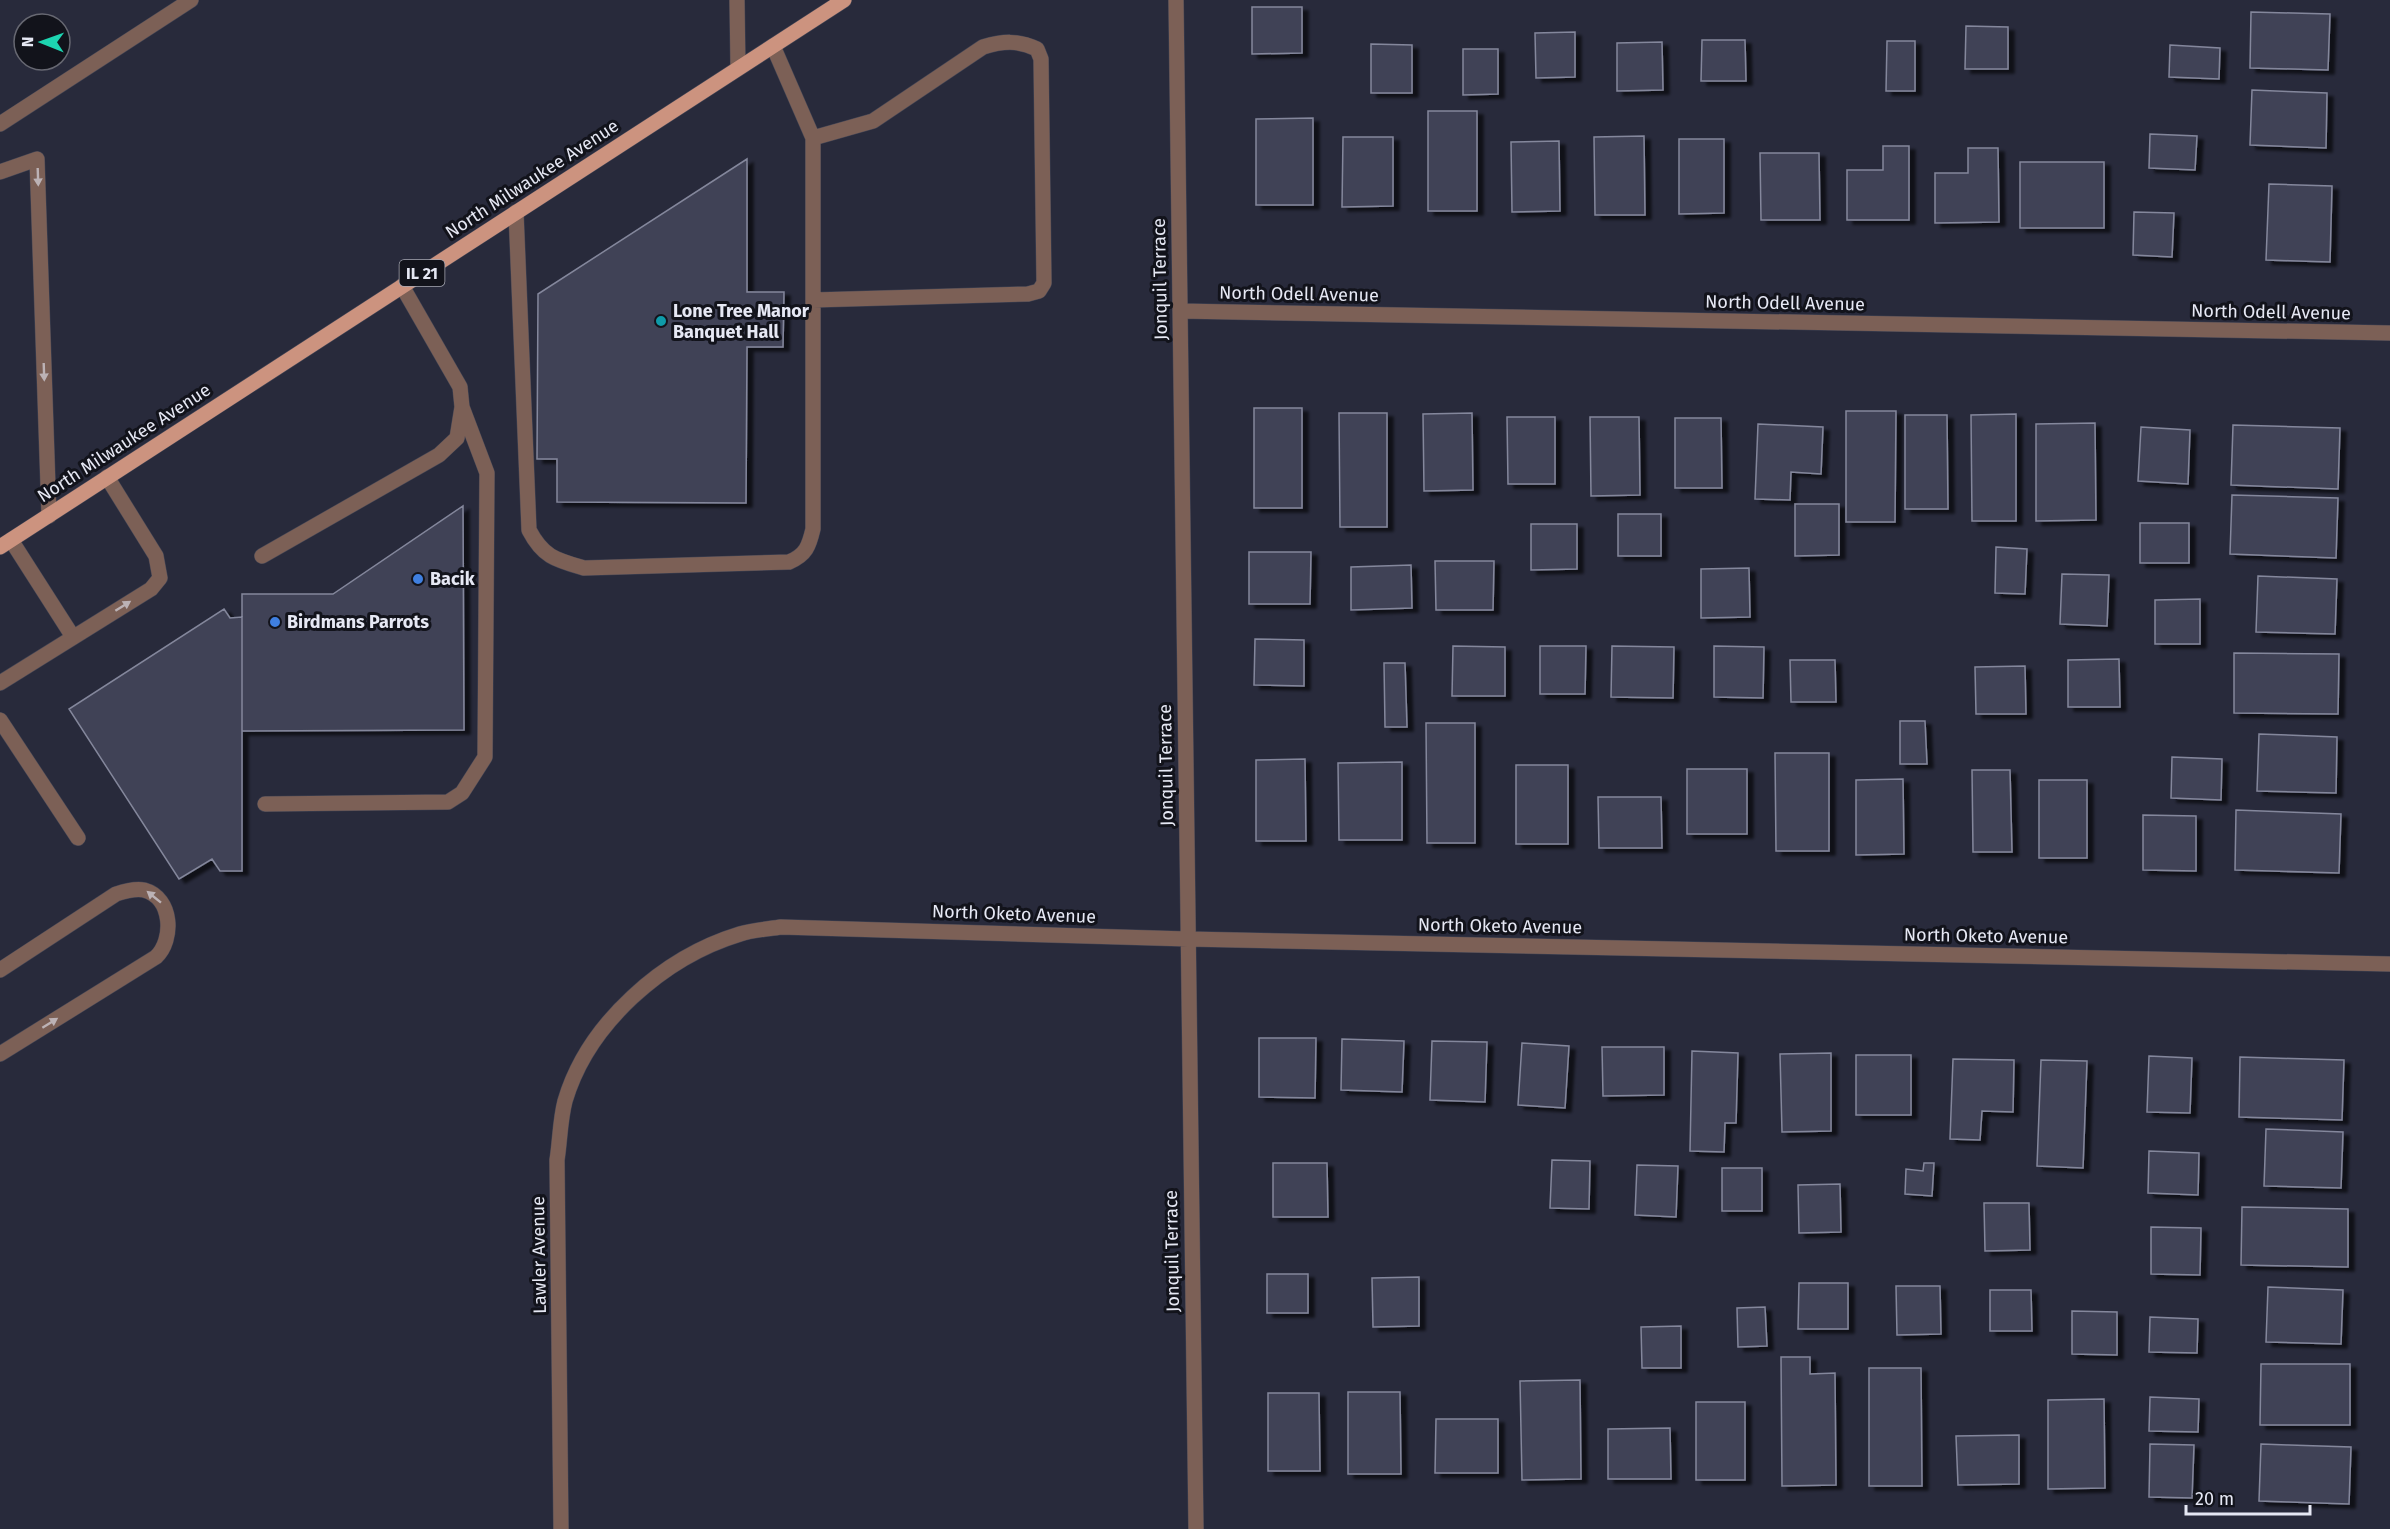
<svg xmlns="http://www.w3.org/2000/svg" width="2390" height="1529" font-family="'Fira Sans',sans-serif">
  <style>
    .building { fill: #414356; stroke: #84879c; stroke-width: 1.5; filter: url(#shadow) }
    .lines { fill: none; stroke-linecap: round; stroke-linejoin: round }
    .minor-casing { stroke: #434555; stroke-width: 16 }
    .major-casing { stroke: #434555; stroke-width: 16 }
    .minor { stroke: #7c6056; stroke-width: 15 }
    .major { stroke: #cc937f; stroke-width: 15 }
    .oneway { fill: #bcb2b5 }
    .culture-dot { fill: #0f9aa8; stroke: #12131b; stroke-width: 2 }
    .shop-dot { fill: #3f7fe0; stroke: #12131b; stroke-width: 2 }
    .labels { text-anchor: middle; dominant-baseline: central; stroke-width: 6; stroke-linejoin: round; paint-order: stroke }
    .shield { fill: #12131b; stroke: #a6a8b3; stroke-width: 1.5 }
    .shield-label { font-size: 16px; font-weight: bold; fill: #e6e8f4 }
    .street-label { font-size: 18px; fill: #e6e8f4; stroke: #12131b }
    .poi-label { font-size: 18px; font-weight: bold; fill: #e6e8f4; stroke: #12131b; text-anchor: start }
  </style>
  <defs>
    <filter id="shadow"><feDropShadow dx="6" dy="4" stdDeviation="1.5" flood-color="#0009"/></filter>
  </defs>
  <rect width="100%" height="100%" fill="#282a3b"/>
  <path class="building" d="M1252,7H1302V53L1252,54Z
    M2251,12L2330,14L2328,70L2250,68Z
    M1966,26L2008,27V69H1965Z
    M1575,32V77L1536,78L1535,33Z
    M1702,40H1745L1746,81H1701Z
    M1887,41H1915V91H1886Z
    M1662,42L1663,90L1617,91V43Z
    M1371,44L1412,45V93H1371Z
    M2170,45L2220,48L2219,79L2169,77Z
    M1463,49H1498V94L1463,95Z
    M2252,90L2327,93L2326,148L2250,145Z
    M1428,111H1477V211H1428Z
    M1313,118V205H1256V119Z
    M2150,134L2197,136L2195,170L2149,168Z
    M1644,136L1645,215H1595L1594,137Z
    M1343,137H1393V206L1342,207Z
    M1679,139H1724V213L1679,214Z
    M1559,141L1560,211L1512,212L1511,142Z
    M1883,146H1909V220H1847V170H1883Z
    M1968,148H1998L1999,222L1935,223V173H1968Z
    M1760,153H1819L1820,220H1761Z
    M747,159V292H784L783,347H747L746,503L557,502V459H537L538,294Z
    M2020,162H2104V228H2020Z
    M2269,184L2332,186L2330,262L2266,260Z
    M2134,212L2174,213L2172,257L2133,255Z
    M1254,408H1302V508H1254Z
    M1846,411H1896L1895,522H1846Z
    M1339,413H1387V527H1340Z
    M1472,413L1473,490L1424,491L1423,414Z
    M2016,414V521H1972L1971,415Z
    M1905,415H1947L1948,509H1905Z
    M1507,417H1555V484H1508Z
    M1590,417H1639L1640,495L1591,496Z
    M1675,418H1721L1722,488H1675Z
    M2095,423L2096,520L2036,521V424Z
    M1758,424L1823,427L1821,474L1791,472L1790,500L1755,499Z
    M2233,425L2340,428L2338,489L2231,485Z
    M2141,427L2190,430L2188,484L2138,481Z
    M2232,495L2338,498L2336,558L2230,554Z
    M1795,504H1839V555L1795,556Z
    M463,506L464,730L242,731V594H333Z
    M1618,514H1661V556H1618Z
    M2140,523H2189V563H2140Z
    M1531,524H1577V569L1531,570Z
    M1996,547L2027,549L2025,594L1995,593Z
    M1249,552H1311L1310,604H1249Z
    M1435,561H1494L1493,610H1436Z
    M1411,565L1412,608L1351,610V567Z
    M1749,568L1750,617L1701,618V569Z
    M2062,574L2109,575L2107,626L2060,624Z
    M2258,576L2337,579L2335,634L2256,632Z
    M2200,599V644H2155V600Z
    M224,609L230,618L242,617V871H220L212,859L179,879L69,709Z
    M1255,639L1304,640V686L1254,685Z
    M1453,646L1505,647V696H1452Z
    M1540,646H1586L1585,694H1540Z
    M1612,646L1674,647L1673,698L1611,697Z
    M1714,646L1764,647L1763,698L1714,697Z
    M2234,653L2339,654L2338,714L2234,713Z
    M2119,659L2120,707H2068V660Z
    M1790,660H1835L1836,702H1791Z
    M1384,663H1405L1407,727H1385Z
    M2025,666L2026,714H1976L1975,667Z
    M1900,721H1925L1927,764H1900Z
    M1426,723H1475V843H1427Z
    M2259,734L2337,737L2336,793L2257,791Z
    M1775,753H1829V851H1776Z
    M2172,757L2222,759L2221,800L2171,798Z
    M1305,759L1306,841H1256V760Z
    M1402,762V840H1339L1338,763Z
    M1516,765H1568V844H1516Z
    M1687,769H1747V834H1687Z
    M1972,770H2010L2012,852H1973Z
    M1903,779L1904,854L1856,855V780Z
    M2039,780H2087V858H2039Z
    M1598,797H1661L1662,848H1599Z
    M2236,810L2341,814L2339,873L2235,870Z
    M2143,815L2196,816V871L2143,870Z
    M1259,1038H1316L1315,1098L1259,1097Z
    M1342,1039L1404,1041L1402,1092L1341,1090Z
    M1432,1041L1487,1042L1485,1102L1430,1100Z
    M1522,1043L1569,1046L1565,1108L1518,1105Z
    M1602,1047H1664V1095L1603,1096Z
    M1692,1051L1738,1053L1736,1123H1725L1724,1152L1690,1151Z
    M1831,1053V1131L1782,1132L1780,1054Z
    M1856,1055H1911V1115H1856Z
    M2149,1056L2192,1058L2190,1113L2147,1112Z
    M2240,1057L2344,1060L2342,1120L2239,1117Z
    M1953,1059L2014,1060L2013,1112L1982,1111L1980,1140L1950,1139Z
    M2041,1060L2087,1061L2083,1168L2037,1166Z
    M2266,1129L2343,1132L2341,1188L2264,1186Z
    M2149,1151L2199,1153L2198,1195L2148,1193Z
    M1552,1160L1590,1161L1589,1209L1550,1208Z
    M1273,1163H1327L1328,1217H1273Z
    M1924,1163H1934L1932,1196L1905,1194L1906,1169L1923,1171Z
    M1637,1165L1678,1166L1676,1217L1635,1215Z
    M1722,1168H1762V1211H1722Z
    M1840,1184L1841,1232L1799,1233L1798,1185Z
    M1984,1203H2029L2030,1250L1985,1251Z
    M2242,1207L2348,1209V1267L2241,1265Z
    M2151,1227L2201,1228L2200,1275L2151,1274Z
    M1267,1274H1308V1313H1267Z
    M1419,1277V1326L1373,1327L1372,1278Z
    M1799,1283H1848V1329H1798Z
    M1896,1286H1940L1941,1334L1897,1335Z
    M2268,1287L2343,1290L2341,1344L2266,1342Z
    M1990,1290H2031L2032,1331H1990Z
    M1765,1307L1767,1346L1738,1347L1737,1308Z
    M2072,1311L2117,1312V1355L2072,1354Z
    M2150,1317L2198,1319L2197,1353L2149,1352Z
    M1681,1326V1368H1642L1641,1327Z
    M1781,1357H1810V1374L1835,1373L1836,1485L1782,1486Z
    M2261,1364H2350V1425H2260Z
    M1869,1368H1921L1922,1486H1869Z
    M1580,1380L1581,1479L1522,1480L1520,1381Z
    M1348,1392H1400L1401,1474H1348Z
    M1268,1393H1319L1320,1471H1268Z
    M2150,1397L2199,1399L2198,1432L2149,1431Z
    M2104,1399L2105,1488L2048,1489V1400Z
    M1696,1402H1745V1480H1696Z
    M1436,1419H1498V1473H1435Z
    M1670,1428L1671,1479H1608V1429Z
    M2019,1435V1484L1958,1485L1956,1436Z
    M2150,1444L2194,1445L2192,1498L2149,1497Z
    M2261,1444L2351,1447L2349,1504L2259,1501Z"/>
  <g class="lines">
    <g class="minor-casing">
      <path id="minor" d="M737,0L738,68
        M1176,0L1196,1529
        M0,124L191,0
        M0,172L37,159L49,516
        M516,212L529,530C543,557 556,560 584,568L789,562C806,555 809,546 813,529V138L773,46
        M813,300L1028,294L1039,291L1044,283L1041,59L1037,49C1018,40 1003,41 983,47L873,121L813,138
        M1180,311L2390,333
        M11,540L73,637
        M262,556L439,455L457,438L462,407L460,387L402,286
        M0,683L151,589L160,578L156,556L107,477
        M0,720L78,838
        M265,804L448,802L462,793L485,757L487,473L462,407
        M0,970L116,894C125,891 135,888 144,890C173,898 174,940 156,957L0,1054
        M561,1529L557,1160C560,1141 560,1120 565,1101C588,1023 664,957 740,934C753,930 768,929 781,927L1188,939L2390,964"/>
    </g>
    <g class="major-casing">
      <path id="major" d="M0,547L844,0"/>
    </g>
    <use href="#minor" class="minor"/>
    <use href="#major" class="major"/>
  </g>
  <defs><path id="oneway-solid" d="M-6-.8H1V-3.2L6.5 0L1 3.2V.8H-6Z" transform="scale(1.5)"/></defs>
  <g class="oneway">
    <use href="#oneway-solid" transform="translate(38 177) rotate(88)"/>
    <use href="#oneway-solid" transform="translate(44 372) rotate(88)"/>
    <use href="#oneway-solid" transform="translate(123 606) rotate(-32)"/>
    <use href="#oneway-solid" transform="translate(154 897) rotate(-141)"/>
    <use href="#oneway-solid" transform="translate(50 1023) rotate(-32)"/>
  </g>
  <circle class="culture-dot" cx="661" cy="321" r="6"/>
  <g class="shop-dot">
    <circle cx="418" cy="579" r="6"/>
    <circle cx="275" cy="622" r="6"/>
  </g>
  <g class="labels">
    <rect class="shield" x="399.5" y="260" width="45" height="26" rx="4.5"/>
    <g class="shield-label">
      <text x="422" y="273">IL 21</text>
    </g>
    <g class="street-label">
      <text transform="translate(532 179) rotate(-33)">North Milwaukee Avenue</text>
      <text transform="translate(1160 279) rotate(-91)">Jonquil Terrace</text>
      <text transform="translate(1299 294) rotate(1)">North Odell Avenue</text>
      <text transform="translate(1785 303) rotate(1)">North Odell Avenue</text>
      <text transform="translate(2271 312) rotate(1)">North Odell Avenue</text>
      <text transform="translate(124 443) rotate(-33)">North Milwaukee Avenue</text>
      <text transform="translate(1166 765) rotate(-91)">Jonquil Terrace</text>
      <text transform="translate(1014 914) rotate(2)">North Oketo Avenue</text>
      <text transform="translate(1500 926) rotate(1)">North Oketo Avenue</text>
      <text transform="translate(1986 936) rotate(1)">North Oketo Avenue</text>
      <text transform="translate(1172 1251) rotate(-91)">Jonquil Terrace</text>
      <text transform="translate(539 1255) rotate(-91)">Lawler Avenue</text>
    </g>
    <g class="poi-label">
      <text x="673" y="311">Lone Tree Manor<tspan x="673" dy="21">Banquet Hall</tspan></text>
      <text x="430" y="579">Bacik</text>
      <text x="287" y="622">Birdmans Parrots</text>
    </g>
  </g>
  <g transform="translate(42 42) rotate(271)"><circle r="28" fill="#12131b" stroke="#676872" stroke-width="1.5"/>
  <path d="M0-4.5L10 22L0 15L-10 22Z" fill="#1dd5b1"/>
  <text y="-9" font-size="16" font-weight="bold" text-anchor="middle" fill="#e6e8f4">N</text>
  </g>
  <path d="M2186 1505v9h124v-9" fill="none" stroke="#e6e8f4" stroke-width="3"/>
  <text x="2195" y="1505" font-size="18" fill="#e6e8f4" stroke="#12131b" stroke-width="4.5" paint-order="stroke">20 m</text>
</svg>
